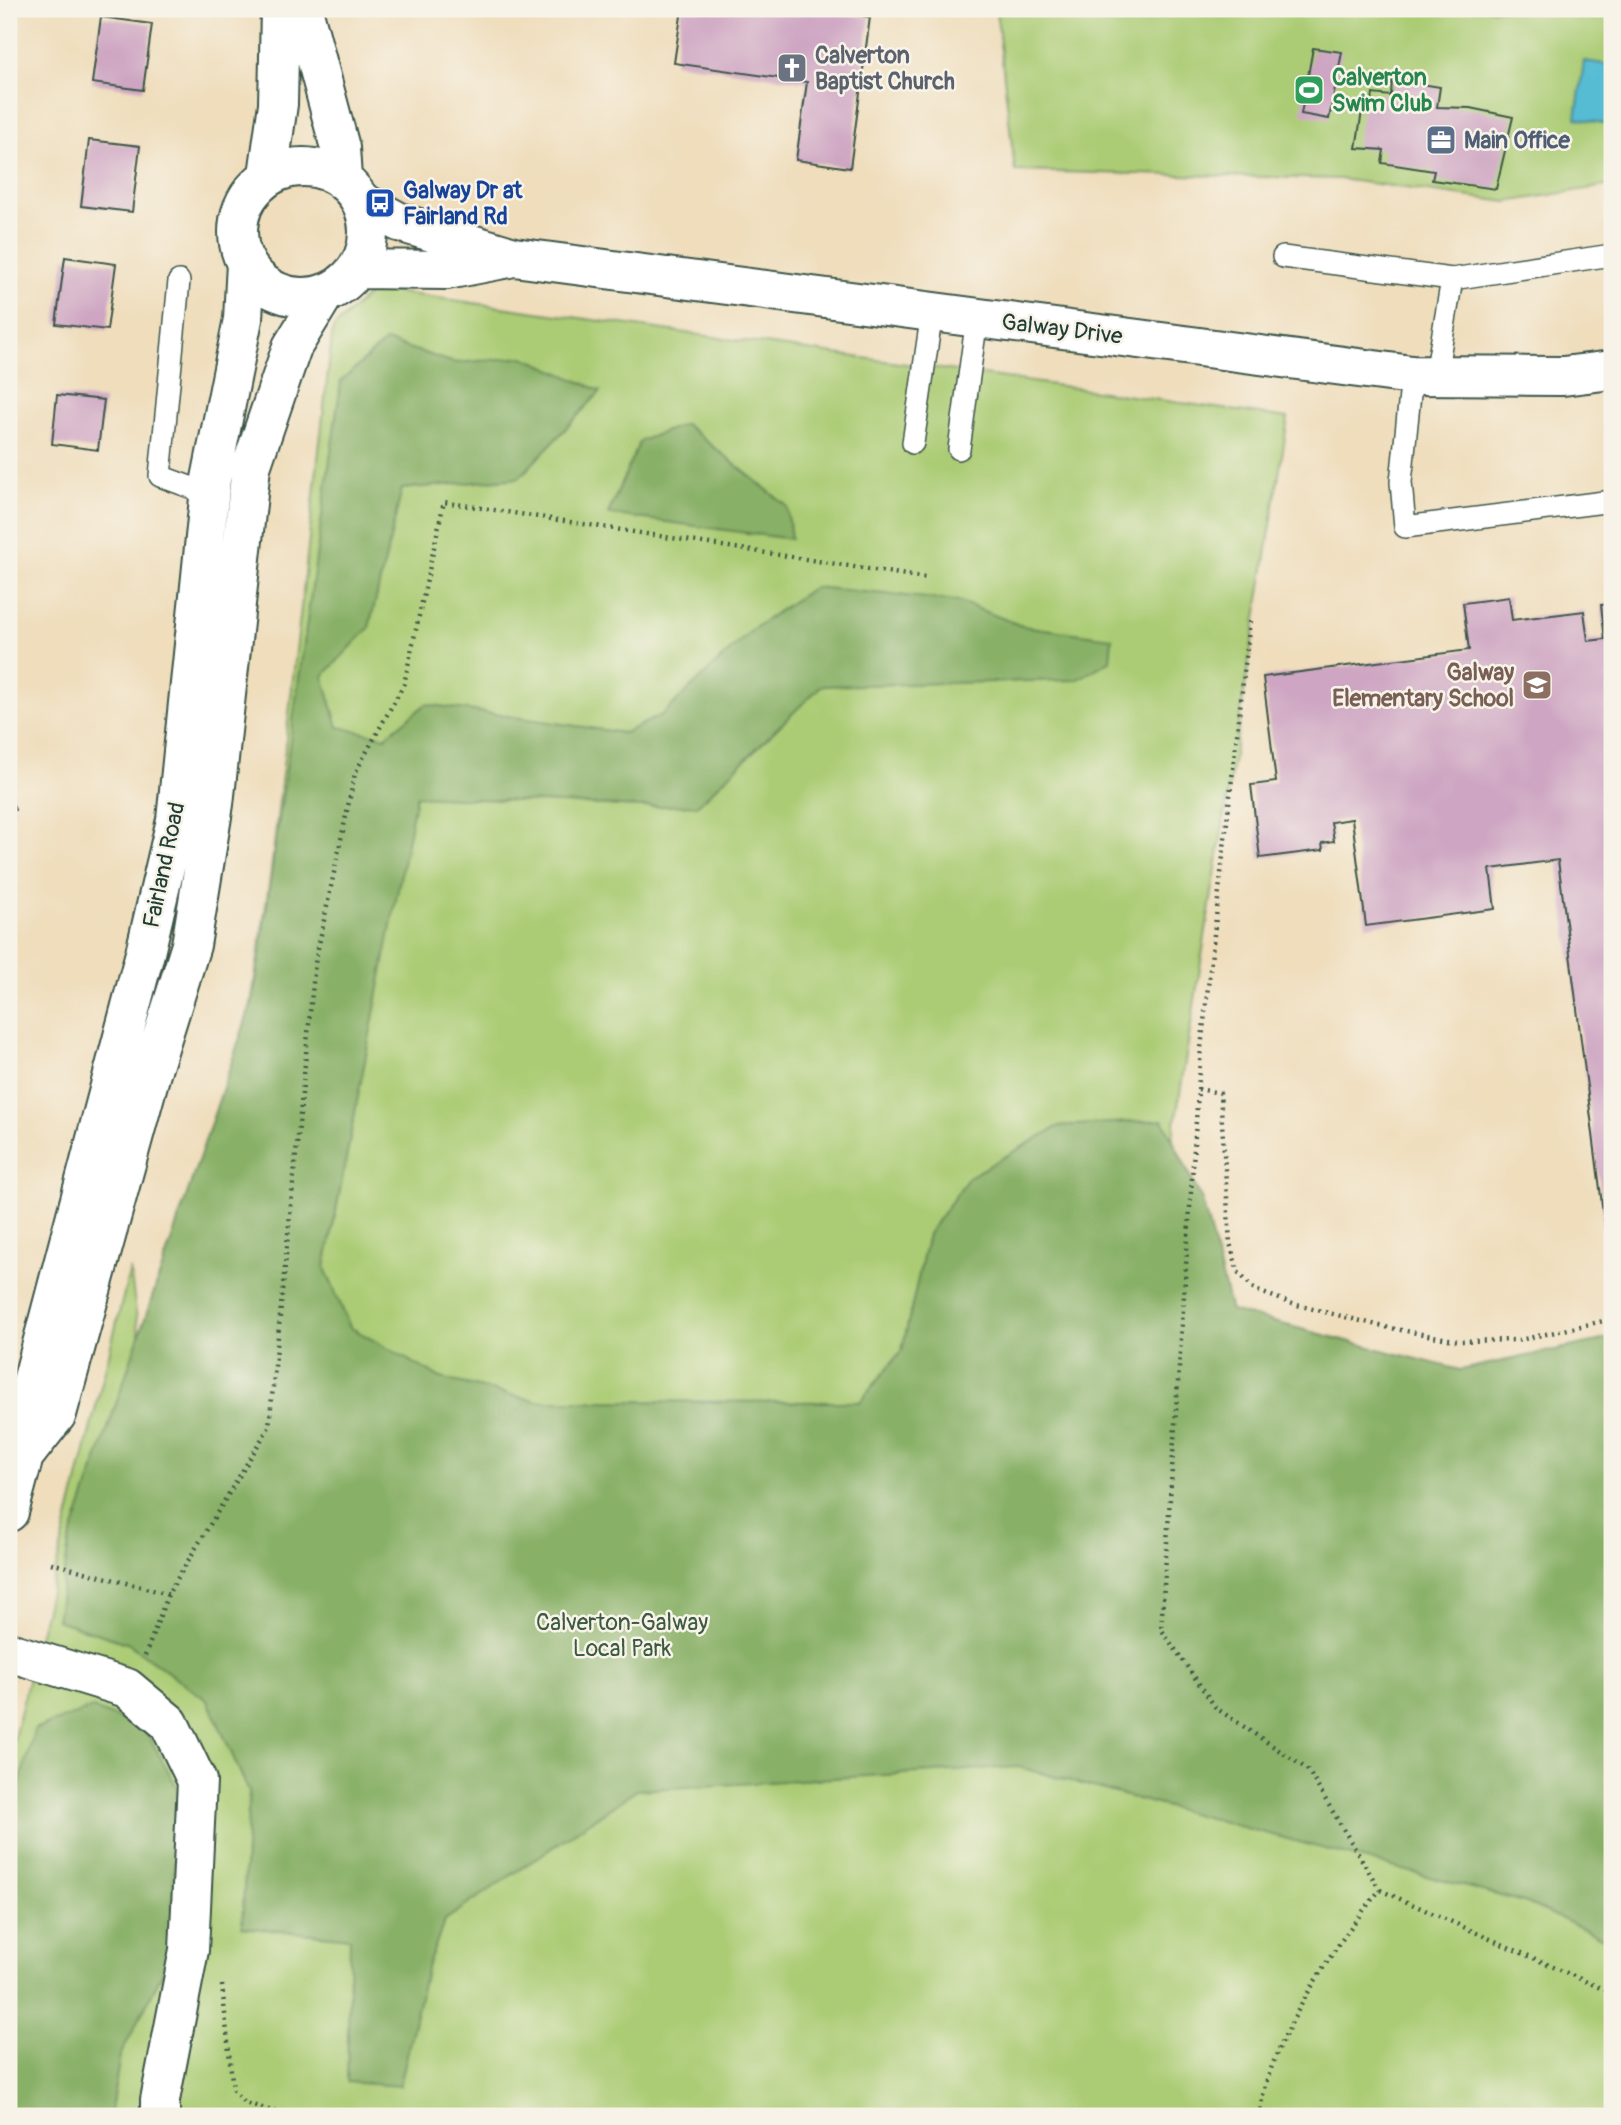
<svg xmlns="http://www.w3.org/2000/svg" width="1621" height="2125" font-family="Pangolin,sans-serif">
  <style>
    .green { fill: #abcc74; stroke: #658454; stroke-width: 2 }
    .forest { fill: #88b066; stroke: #54764d; stroke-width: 2 }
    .water { fill: #56bcd4; stroke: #3a7c84; stroke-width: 2 }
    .building { fill: #cea5c2 }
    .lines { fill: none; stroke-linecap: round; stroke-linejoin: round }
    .lane-casing { stroke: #3e5548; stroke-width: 24 }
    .street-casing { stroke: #3e5548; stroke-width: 42 }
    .secondary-casing { stroke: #3e5548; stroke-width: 42 }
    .path { stroke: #3e5548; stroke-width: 4.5; stroke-dasharray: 2 5; stroke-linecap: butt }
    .lane { stroke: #fff; stroke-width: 21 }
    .street { stroke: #fff; stroke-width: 38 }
    .secondary { stroke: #fff; stroke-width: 38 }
    .labels { text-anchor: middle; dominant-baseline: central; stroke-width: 5; stroke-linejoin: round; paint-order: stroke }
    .worship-label { font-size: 23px; font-weight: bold; fill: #5b616d; stroke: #f7f3e8; text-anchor: start }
    .leisure-label { font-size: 23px; font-weight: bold; fill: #27864d; stroke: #f7f3e8; text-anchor: start }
    .service-label { font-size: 23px; font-weight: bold; fill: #4e5e75; stroke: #f7f3e8; text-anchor: start }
    .transit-label { font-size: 23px; font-weight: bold; fill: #164399; stroke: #f7f3e8; text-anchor: start }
    .street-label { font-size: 23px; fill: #1f3d34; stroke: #f7f3e8 }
    .education-label { font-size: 23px; font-weight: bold; fill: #785e54; stroke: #f7f3e8; text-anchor: end }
    .park-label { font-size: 23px; fill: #3b5a41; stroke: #f7f3e8 }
  </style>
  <rect width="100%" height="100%" fill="#f7f3e8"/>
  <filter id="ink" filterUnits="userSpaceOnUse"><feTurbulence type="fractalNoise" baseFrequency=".0143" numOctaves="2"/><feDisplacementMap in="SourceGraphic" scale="14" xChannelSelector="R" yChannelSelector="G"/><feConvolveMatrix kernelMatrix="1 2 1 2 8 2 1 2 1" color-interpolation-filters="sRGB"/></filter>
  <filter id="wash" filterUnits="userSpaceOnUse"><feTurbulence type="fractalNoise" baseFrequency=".00686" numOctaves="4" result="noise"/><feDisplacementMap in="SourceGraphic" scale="28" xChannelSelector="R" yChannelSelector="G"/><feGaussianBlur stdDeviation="1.57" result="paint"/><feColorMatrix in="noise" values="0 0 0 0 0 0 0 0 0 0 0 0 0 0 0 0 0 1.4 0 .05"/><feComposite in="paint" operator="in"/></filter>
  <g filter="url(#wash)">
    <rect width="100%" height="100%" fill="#efddbb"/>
    <path class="green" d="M996,9H1612V185L1507,202L1340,179L1015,171Z
      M374,289L1288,418L1101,1587L1612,1674V2116H9V1758L130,1269L152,1428L187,1430L271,871L333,328Z"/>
    <path class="forest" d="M386,341L455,363L524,357L601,391L519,478L402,489L369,628L323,676L338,727L385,737L426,704L624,733L662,715L753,629L814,587L958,601L1022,626L1112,638L1110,661L1076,680L821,686L698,805L640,807L416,796L325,1268L350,1327L441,1378L536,1401L860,1402L902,1350L928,1234L969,1177L1059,1126L1163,1120L1202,1200L1231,1311L1460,1370L1612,1338V1942L1527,1903L1018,1767L637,1790L445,1920L426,1970L400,2086L347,2082L350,1938L242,1927L249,1792L208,1701L129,1644L57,1620L69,1543L254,996L341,381Z
      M685,424L787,506L791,539L608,514L640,441Z
      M92,1708L145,1729L178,1789L170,1958L120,2056L110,2116H9V1833L16,1795L35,1729Z"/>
    <path class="water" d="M1584,61L1612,65V125L1576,118Z"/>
    <g id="blocks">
      <path class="building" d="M682,9H809L870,17L850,168L796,160L807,82L674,63Z
        M101,17L152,24L143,90L92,83Z
        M1313,48L1342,52L1329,119L1301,114Z
        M1392,79L1440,87L1437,107L1470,108L1513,117L1496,189L1432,180L1434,171L1382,163L1384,150L1356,148L1363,105L1371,106L1373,94L1391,96Z
        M89,140L140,146L132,212L81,206Z
        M65,257L116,264L107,330L56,324Z
        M57,395L104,400L98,450L52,444Z
        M1509,597L1512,620L1584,611L1588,641L1605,639L1601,605L1612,604V1227L1605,1228L1558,860L1490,869L1495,909L1366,926L1352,819L1331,822L1334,841L1322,843L1323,850L1260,858L1251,785L1276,782L1263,677L1469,650L1463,603Z
        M9,794L15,810L9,812Z"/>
    </g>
  </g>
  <g filter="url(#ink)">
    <use href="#blocks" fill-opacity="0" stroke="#3e5548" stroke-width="2"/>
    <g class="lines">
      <g class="lane-casing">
        <path id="lane" d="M1283,257L1452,279L1612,255
          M179,281L160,476L217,497
          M1412,375L1401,482L1405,527L1612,501
          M1436,375L1452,279
          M913,443L932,312
          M959,449L977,318"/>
      </g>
      <g class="street-casing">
        <path id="street" d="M9,1652L127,1688L169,1723L197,1781L189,1950L160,2100V2116"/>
      </g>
      <g class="secondary-casing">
        <path id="secondary" d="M303,9L340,148L342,178
          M238 232a65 65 0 1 1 130 0a65 65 0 1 1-130 0Z
          M268,175L278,104L280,9
          M362,202L399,222L514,257L1412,375L1563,376L1612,370
          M357,269L447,270L509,258
          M24,1456L57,1414L151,1073L191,945L214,804L251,467L292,347L325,293
          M9,1512L24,1456L22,1420L145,953L176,820L211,479L243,319L246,263"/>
      </g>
      <path class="path" d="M1250,621L1201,1048L1161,1629L1216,1708L1307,1769L1380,1890
        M1198,1089L1220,1093L1230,1243L1238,1272L1255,1290L1293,1304L1385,1327L1459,1341L1520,1340L1612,1319
        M51,1563L168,1594
        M145,1656L168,1594L269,1427L315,963L355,773L404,684L444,502L925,578
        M222,1985L233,2090L245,2103L290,2116
        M1260,2116C1263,2052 1338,1939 1380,1890L1612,1993"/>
      <use href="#lane" class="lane"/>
      <use href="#street" class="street"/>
      <use href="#secondary" class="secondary"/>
    </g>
  </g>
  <defs>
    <g id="church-square" transform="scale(1.575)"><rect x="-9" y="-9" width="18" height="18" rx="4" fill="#6b7280" stroke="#f7f3e8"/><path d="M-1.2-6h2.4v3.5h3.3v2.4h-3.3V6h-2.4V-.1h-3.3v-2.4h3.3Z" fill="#fff"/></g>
    <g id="stadium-square" transform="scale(1.575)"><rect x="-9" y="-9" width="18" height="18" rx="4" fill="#2e9e5b" stroke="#f7f3e8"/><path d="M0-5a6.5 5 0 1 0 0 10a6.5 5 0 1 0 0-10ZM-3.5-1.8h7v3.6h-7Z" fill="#fff"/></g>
    <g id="office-square" transform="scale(1.575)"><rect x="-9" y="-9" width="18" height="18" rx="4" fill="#5c6f8a" stroke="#f7f3e8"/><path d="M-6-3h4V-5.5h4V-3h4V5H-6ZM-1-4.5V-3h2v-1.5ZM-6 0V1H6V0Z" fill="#fff"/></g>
    <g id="bus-square" transform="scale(1.575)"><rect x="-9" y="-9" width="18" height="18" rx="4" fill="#1a4fb4" stroke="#f7f3e8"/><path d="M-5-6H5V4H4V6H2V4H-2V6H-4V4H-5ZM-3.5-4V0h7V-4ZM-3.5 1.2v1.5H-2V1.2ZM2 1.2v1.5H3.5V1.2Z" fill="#fff"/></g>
    <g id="school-square" transform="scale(1.575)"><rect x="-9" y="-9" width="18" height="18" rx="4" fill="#8d6e63" stroke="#f7f3e8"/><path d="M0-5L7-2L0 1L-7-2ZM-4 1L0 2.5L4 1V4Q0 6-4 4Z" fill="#fff"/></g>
  </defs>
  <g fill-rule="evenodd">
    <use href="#church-square" x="792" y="68"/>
    <use href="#stadium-square" x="1309" y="90"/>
    <use href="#office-square" x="1441" y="140"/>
    <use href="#bus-square" x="380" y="203"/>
    <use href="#school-square" x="1537" y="685"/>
  </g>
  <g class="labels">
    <g class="worship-label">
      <text x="815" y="55">Calverton<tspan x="815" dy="26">Baptist Church</tspan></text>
    </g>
    <g class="leisure-label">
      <text x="1332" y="77">Calverton<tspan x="1332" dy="26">Swim Club</tspan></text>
    </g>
    <g class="service-label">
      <text x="1464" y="140">Main Office</text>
    </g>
    <g class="transit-label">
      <text x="403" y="190">Galway Dr at<tspan x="403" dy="26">Fairland Rd</tspan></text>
    </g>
    <g class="street-label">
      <text transform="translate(1062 329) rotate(7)">Galway Drive</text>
      <text transform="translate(164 865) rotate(-78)">Fairland Road</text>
    </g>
    <g class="education-label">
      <text x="1514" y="672">Galway<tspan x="1514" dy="26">Elementary School</tspan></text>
    </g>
    <g class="park-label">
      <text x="622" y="1622">Calverton-Galway<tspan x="622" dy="26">Local Park</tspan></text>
    </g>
  </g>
  <rect width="1621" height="2125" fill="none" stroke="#f7f3e8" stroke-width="35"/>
</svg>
